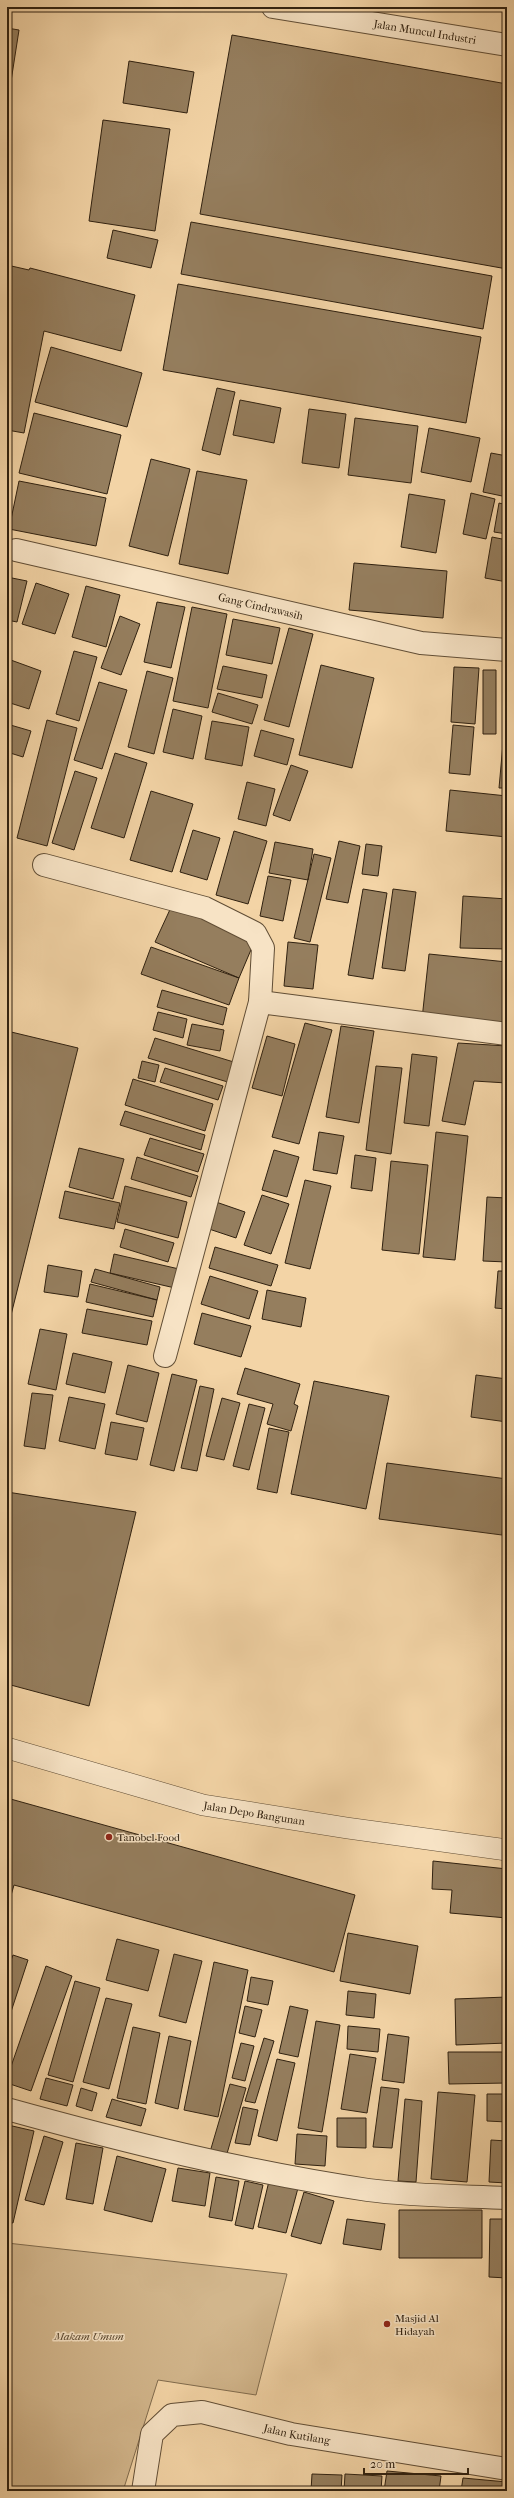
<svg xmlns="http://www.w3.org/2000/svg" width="514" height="2498" font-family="'IM FELL French Canon',serif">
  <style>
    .green { fill: #d2b68c; stroke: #816c4e }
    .building { fill: #957e5e; stroke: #302110 }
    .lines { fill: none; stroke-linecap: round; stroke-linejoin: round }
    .service-casing { stroke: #614e36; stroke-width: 22 }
    .minor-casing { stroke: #614e36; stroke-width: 24 }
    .service { stroke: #f7e3c5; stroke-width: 21 }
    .minor { stroke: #f7e3c5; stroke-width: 22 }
    .poi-dot { fill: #8f2418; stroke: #f7e3c5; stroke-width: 1.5 }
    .labels { text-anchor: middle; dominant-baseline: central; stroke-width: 3; stroke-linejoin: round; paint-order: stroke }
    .street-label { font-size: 11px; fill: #302110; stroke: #f7e3c5 }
    .poi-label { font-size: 11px; fill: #302110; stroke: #f7e3c5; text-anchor: start }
    .park-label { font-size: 11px; font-style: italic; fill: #58462f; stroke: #f7e3c5 }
  </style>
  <rect width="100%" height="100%" fill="#f3d4a6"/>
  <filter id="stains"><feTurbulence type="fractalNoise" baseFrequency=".005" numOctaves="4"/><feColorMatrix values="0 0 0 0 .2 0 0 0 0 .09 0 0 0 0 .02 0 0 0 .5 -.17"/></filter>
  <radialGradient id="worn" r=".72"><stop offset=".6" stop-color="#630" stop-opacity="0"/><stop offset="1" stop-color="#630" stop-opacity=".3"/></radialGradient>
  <path class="green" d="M7,2243L287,2274L256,2395L158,2380L123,2491H7Z"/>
  <path class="building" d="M7,28L19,30L7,107Z
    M232,35L507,84V269L200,214Z
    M129,61L194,72L187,113L123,103Z
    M103,120L170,129L155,231L89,221Z
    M191,222L492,276L483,329L181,274Z
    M113,230L158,240L151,268L107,258Z
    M7,265L29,270L30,268L135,295L121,351L44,331L24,433L7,430Z
    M178,284L481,337L466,423L163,370Z
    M51,347L142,373L127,427L35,402Z
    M217,388L235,392L220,455L202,450Z
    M240,400L281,408L274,443L233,435Z
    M309,409L346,414L339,468L302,463Z
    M34,413L121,435L107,494L19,473Z
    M355,418L418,426L411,483L348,475Z
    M429,428L480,438L471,482L421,472Z
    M491,453L507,456V497L483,492Z
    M151,459L190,469L168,556L129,546Z
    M197,471L247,480L228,574L179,564Z
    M19,481L106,498L96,546L9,529Z
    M471,493L495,499L486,539L463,534Z
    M409,494L445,500L436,553L401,547Z
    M499,503L507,505V534L494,532Z
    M492,537L507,540V582L485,578Z
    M354,563L447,571L443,618L349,610Z
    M7,577L27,581L17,622L7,620Z
    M36,583L69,594L55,634L22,624Z
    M86,586L120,595L106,647L72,637Z
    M157,602L185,607L171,668L144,662Z
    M192,607L227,614L208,708L173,701Z
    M120,616L140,624L121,675L101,668Z
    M233,619L280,628L272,664L226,655Z
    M289,628L313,634L289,727L264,720Z
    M74,651L97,657L79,721L56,714Z
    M8,659L41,671L29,709L7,702Z
    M321,665L374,678L352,768L299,755Z
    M223,666L267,675L262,698L217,689Z
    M454,667L479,668L475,724L451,722Z
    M483,670H496V734H483Z
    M147,671L173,678L154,754L128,747Z
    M99,682L127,690L102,769L74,760Z
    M218,693L258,705L252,724L212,712Z
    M507,699V788H499Z
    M173,709L202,716L193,759L163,752Z
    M47,720L77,728L47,846L17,838Z
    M212,721L249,727L242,766L205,759Z
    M7,724L31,731L23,757L7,752Z
    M453,725L474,727L470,775L449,773Z
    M261,730L294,739L287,765L254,756Z
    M115,753L147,763L124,838L91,828Z
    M291,765L308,771L290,821L273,815Z
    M75,771L97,778L74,850L52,843Z
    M247,782L275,789L266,826L238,819Z
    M7,786L11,788L7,801Z
    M450,790L507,796V837L446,831Z
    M151,791L193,804L172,872L130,860Z
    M193,830L220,838L207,880L180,872Z
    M234,831L267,841L248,904L216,895Z
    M339,841L360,846L348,903L326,899Z
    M275,842L313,849L308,880L269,873Z
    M366,844L382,846L378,876L362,874Z
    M314,854L331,858L310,942L294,938Z
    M268,876L291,880L283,921L260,916Z
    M363,889L387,893L373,979L348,975Z
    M393,889L416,892L405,971L382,968Z
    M463,896L507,899V949L460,948Z
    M173,903L256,938L239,978L155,942Z
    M288,942L318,945L313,989L284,986Z
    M151,947L239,978L229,1005L141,974Z
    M429,954L507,962V1027L422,1019Z
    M162,990L227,1008L223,1025L157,1007Z
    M158,1012L187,1019L183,1038L153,1030Z
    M305,1023L332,1030L299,1144L272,1137Z
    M192,1024L224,1030L220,1051L187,1045Z
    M341,1026L374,1031L359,1123L326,1117Z
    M7,1031L78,1048L7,1331Z
    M267,1036L295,1044L282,1096L252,1088Z
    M155,1038L237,1063L231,1083L148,1058Z
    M458,1043L507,1046V1083L474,1081L465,1125L442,1121Z
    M412,1054L437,1057L429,1126L404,1123Z
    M142,1061L159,1065L155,1082L138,1078Z
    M376,1066L402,1068L391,1154L366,1150Z
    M165,1068L223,1086L218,1100L160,1082Z
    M133,1079L213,1104L205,1131L125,1105Z
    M125,1111L205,1135L201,1150L120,1125Z
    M319,1132L344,1136L337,1174L313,1170Z
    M436,1132L468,1136L455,1260L423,1257Z
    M150,1138L204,1154L198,1172L144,1155Z
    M79,1148L124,1159L113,1199L69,1187Z
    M274,1150L299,1157L287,1197L262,1190Z
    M355,1155L376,1158L372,1191L351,1188Z
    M137,1157L198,1176L191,1197L131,1179Z
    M391,1161L428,1165L419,1254L382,1250Z
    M305,1180L331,1186L310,1269L285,1263Z
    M125,1186L187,1202L178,1238L117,1222Z
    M65,1191L120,1203L114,1229L59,1218Z
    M262,1195L289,1204L271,1254L244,1245Z
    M487,1197L507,1198V1262L483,1261Z
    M216,1202L245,1212L236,1238L206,1228Z
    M125,1229L174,1243L168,1262L120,1247Z
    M215,1247L278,1265L271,1286L209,1268Z
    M114,1254L179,1269L175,1288L110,1273Z
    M48,1265L82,1271L78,1297L44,1292Z
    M95,1269L160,1287L157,1300L91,1282Z
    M498,1271H507V1309L495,1308Z
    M210,1276L258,1291L249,1319L201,1304Z
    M90,1284L157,1300L153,1317L86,1302Z
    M267,1290L306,1298L301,1327L262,1319Z
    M87,1309L152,1321L147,1345L82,1333Z
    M202,1313L251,1326L241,1357L194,1344Z
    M40,1329L67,1334L56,1390L28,1384Z
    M73,1353L112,1362L105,1393L66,1384Z
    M128,1365L159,1373L147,1422L116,1414Z
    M245,1368L300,1384L294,1404L298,1406L291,1431L267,1424L273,1404L237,1394Z
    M172,1374L197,1380L174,1471L150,1465Z
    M476,1375L507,1379V1422L471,1417Z
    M314,1381L389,1396L366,1509L291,1494Z
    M200,1386L214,1389L197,1471L181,1468Z
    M32,1393L53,1395L45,1449L24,1446Z
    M69,1397L105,1404L95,1449L59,1441Z
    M222,1398L240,1403L224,1460L206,1456Z
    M249,1404L265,1408L249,1470L233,1466Z
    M111,1422L144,1428L137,1460L105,1454Z
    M269,1428L289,1432L277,1493L257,1489Z
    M387,1463L507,1479L502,1535L379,1519Z
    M7,1492L136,1512L89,1706L7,1684Z
    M7,1798L355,1895L334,1972L14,1885L10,1899L7,1898Z
    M433,1861L507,1869V1918L450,1913L452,1890L432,1889Z
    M348,1933L418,1946L410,1994L340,1981Z
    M117,1939L159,1950L148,1991L106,1980Z
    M174,1954L202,1961L186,2023L159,2016Z
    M13,1955L28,1960L7,2024V1972Z
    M214,1962L248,1970L218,2117L184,2110Z
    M46,1966L72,1976L31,2091L7,2083V2078Z
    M251,1977L273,1981L268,2005L247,2001Z
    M75,1981L100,1988L73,2082L48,2075Z
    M348,1991L376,1994L374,2018L346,2015Z
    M507,1997V2043L456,2045L455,1999Z
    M106,1998L132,2004L109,2089L83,2082Z
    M245,2006L262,2010L255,2037L239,2033Z
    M290,2006L308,2010L298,2057L279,2053Z
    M316,2021L340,2025L322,2132L298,2128Z
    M348,2026L380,2029L378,2052L347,2049Z
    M133,2027L160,2033L146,2104L117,2098Z
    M388,2034L409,2037L404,2083L382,2080Z
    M169,2036L191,2041L178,2109L155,2103Z
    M264,2038L274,2041L255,2103L245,2101Z
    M241,2043L254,2046L245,2081L232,2078Z
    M448,2052H507V2083L449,2084Z
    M350,2054L376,2058L367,2113L341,2109Z
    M277,2059L295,2063L277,2141L258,2136Z
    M46,2078L73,2085L67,2106L40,2099Z
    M230,2084L246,2088L226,2157L210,2152Z
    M381,2087L399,2089L392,2148L373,2147Z
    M81,2088L97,2093L92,2111L76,2106Z
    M438,2092L475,2095L467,2182L431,2179Z
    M487,2094H507V2122L487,2121Z
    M112,2099L146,2109L141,2126L106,2117Z
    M405,2099L422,2101L416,2182L398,2181Z
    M243,2107L258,2110L250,2145L235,2143Z
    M337,2118H366V2148L337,2147Z
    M8,2125L34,2131L13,2223L7,2222Z
    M297,2134L327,2136L325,2166L295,2164Z
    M44,2136L63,2142L44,2205L25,2200Z
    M491,2140L507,2141V2183L489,2182Z
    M76,2143L103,2148L93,2204L66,2199Z
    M117,2156L166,2169L152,2222L104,2210Z
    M178,2168L210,2173L205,2206L172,2201Z
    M216,2177L239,2181L232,2221L209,2217Z
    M245,2181L263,2185L253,2229L235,2225Z
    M269,2181L298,2188L286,2233L258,2227Z
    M304,2192L334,2201L321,2244L291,2236Z
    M399,2210H482V2258H399Z
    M347,2219L385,2224L381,2250L343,2244Z
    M490,2219H507V2278L489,2277Z
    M387,2471L441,2476L439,2491H384Z
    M312,2474L342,2475L341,2491H311Z
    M345,2474L382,2476L381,2491H344Z
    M463,2478L507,2482V2491H461Z"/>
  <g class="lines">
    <g class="service-casing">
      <g id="service">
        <path id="s1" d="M7,1748L203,1805L347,1828L507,1850"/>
      </g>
    </g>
    <g class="minor-casing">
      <g id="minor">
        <path id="s2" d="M273,7L507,45"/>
        <path id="s3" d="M16,550L421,643L507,650"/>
        <path d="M44,865L205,908L255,933L263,948L260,1002"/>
        <path d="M165,1356L260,1002L507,1034"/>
        <path d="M7,2109C126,2142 246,2172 368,2190C413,2196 461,2196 507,2198"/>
        <path id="s4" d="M143,2491L152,2434L172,2415L202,2412L291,2434L507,2469"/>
      </g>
    </g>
    <use href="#service" class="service"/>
    <use href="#minor" class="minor"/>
  </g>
  <g class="poi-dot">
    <circle cx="109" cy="1837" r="4"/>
    <circle cx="387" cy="2324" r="4"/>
  </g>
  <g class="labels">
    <g class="street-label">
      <text stroke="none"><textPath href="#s2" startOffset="154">Jalan Muncul Industri</textPath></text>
      <text stroke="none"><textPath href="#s3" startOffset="251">Gang Cindrawasih</textPath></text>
      <text stroke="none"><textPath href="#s1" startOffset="256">Jalan Depo Bangunan</textPath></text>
      <text stroke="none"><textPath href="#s4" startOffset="213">Jalan Kutilang</textPath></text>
    </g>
    <g class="poi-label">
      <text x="117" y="1837">Tanobel Food</text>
      <text x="395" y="2318">Masjid Al<tspan x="395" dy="13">Hidayah</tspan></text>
    </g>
    <g class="park-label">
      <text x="89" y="2336">Makam Umum</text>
    </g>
  </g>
  <rect width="514" height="2498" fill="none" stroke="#f3d4a6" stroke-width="24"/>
  <rect x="8" y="8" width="498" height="2482" fill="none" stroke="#302110" stroke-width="2"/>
  <rect x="12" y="12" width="490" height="2474" fill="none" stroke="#302110"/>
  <path d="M364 2468v6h104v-6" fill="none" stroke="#302110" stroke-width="2"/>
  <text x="370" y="2468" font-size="12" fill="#302110" stroke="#f7e3c5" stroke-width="3" paint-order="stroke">20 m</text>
  <rect width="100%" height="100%" filter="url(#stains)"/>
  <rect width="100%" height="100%" fill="url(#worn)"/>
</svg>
